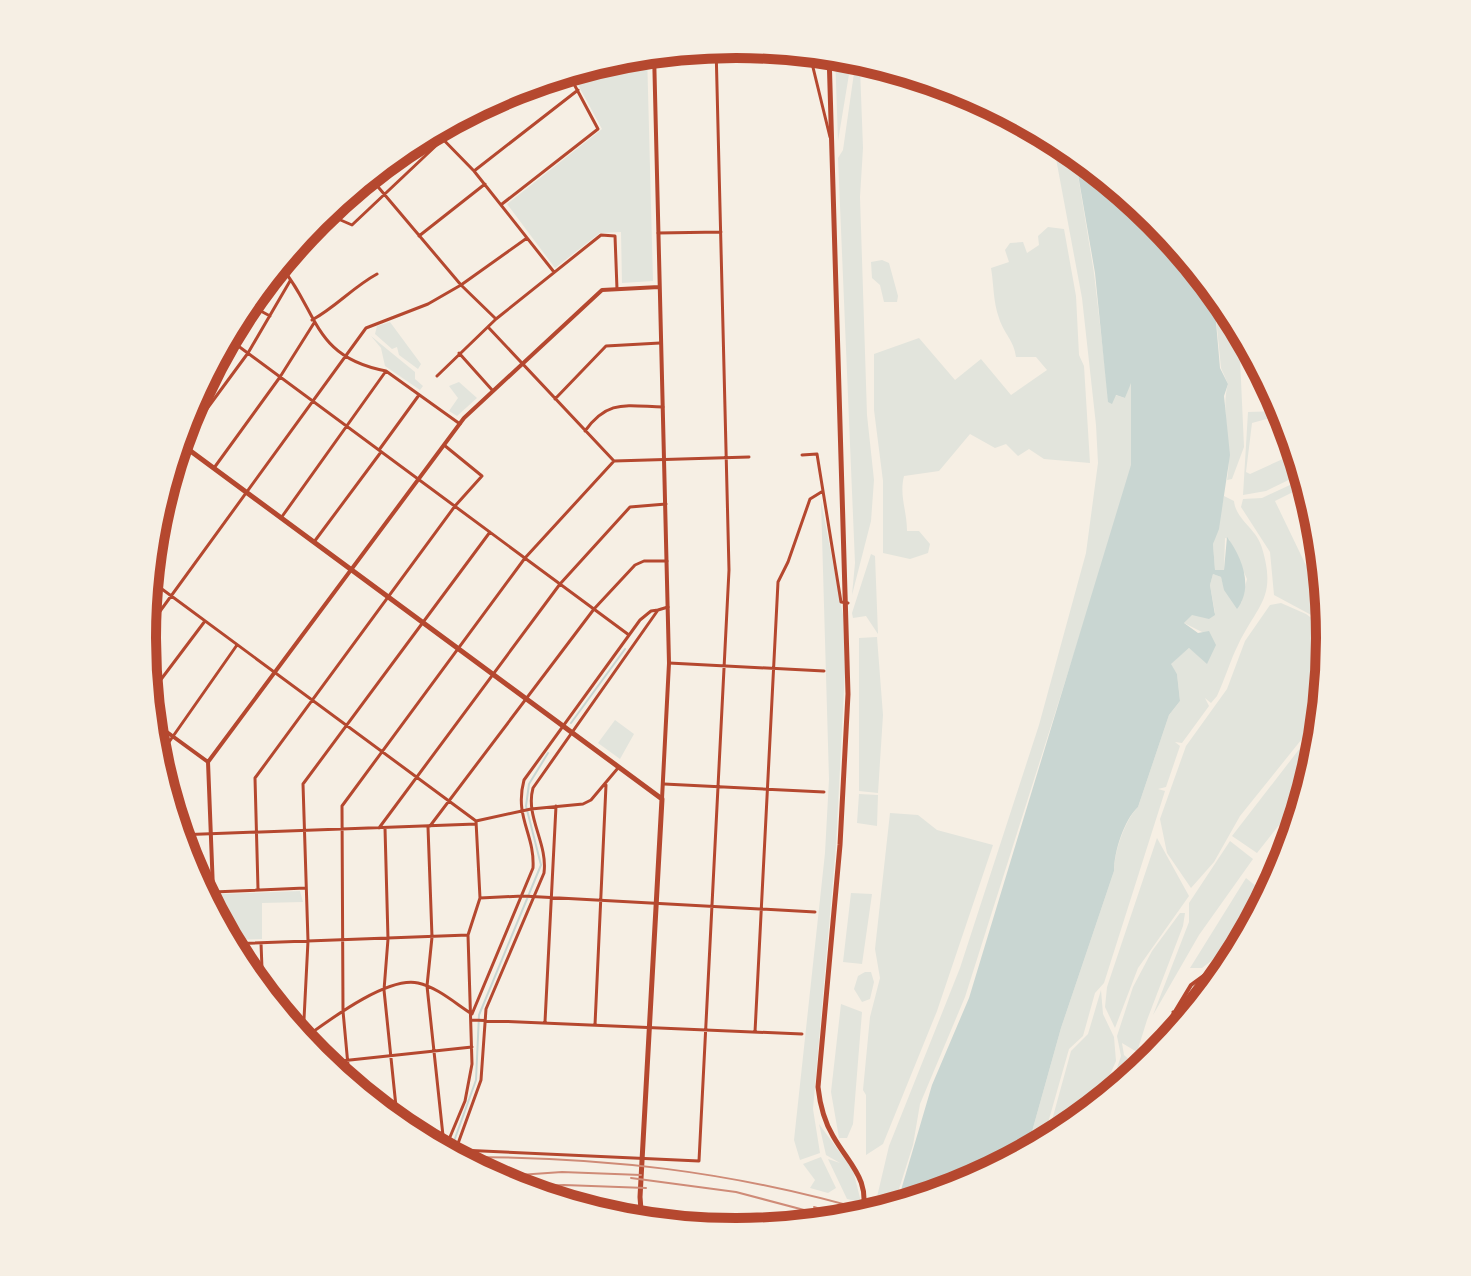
<svg xmlns="http://www.w3.org/2000/svg" width="1471" height="1276" font-family="Mulish,sans-serif">
  <style>
    .green { fill: #e2e4dc }
    .water { fill: #c9d6d2 }
    .lines { fill: none; stroke-linecap: round; stroke-linejoin: round }
    .stream { stroke: #c9d6d2; stroke-width: 2 }
    .minor { stroke: #b5482f; stroke-width: 3 }
    .tertiary { stroke: #b5482f; stroke-width: 4 }
    .secondary { stroke: #b5482f; stroke-width: 5 }
    .rail { stroke: #cf8b77; stroke-width: 2 }
    .rim { fill: none; stroke: #b5482f; stroke-width: 10 }
  </style>
  <rect width="100%" height="100%" fill="#f6efe4"/>
  <path class="green" d="M647,53L653,281L622,283L621,232L600,233L555,268L507,204L602,129L570,70L620,55Z
    M835,54L852,56L838,141Z
    M855,66L860,68L863,148L860,197L867,415L874,480L871,521L852,595L855,563L838,158L843,150Z
    M1052,137L1074,151L1094,273L1109,402L1115,395L1125,398L1131,380V474L965,997L920,1104L913,1145L893,1208L873,1214L889,1146L960,968L1039,725L1086,553L1098,463L1096,425L1082,298Z
    M1048,227L1064,229L1076,296L1079,355L1084,366L1090,463L1044,459L1029,449L1018,456L1006,444L995,448L970,434L939,471L904,476C899,496 907,510 907,531H919L930,544L928,553L910,559L883,553V481L874,410V354L919,338L955,380L981,359L1011,395L1047,370L1036,357H1016C1014,340 1004,334 999,318C993,301 994,286 991,268L1009,262L1005,250L1010,243L1023,242L1027,253L1039,245L1038,236Z
    M882,260L889,263L898,296L897,302H884L880,285L872,278L871,262Z
    M1213,288L1234,316L1240,358L1244,447L1232,479L1227,480C1233,447 1220,410 1228,384L1221,368Z
    M390,322L421,364L418,369L399,355L397,347L392,349L375,334L377,326Z
    M371,336L415,372V379L423,386L420,390L385,366L381,348Z
    M459,382L477,398L457,416L449,411L458,398L449,386Z
    M1284,411L1287,418L1277,416L1252,423L1246,472L1250,474L1285,458L1288,465L1303,473L1266,491L1243,495L1248,412Z
    M1305,478L1307,485L1275,501L1327,609L1328,624L1274,595L1270,552L1241,507L1243,499L1262,498Z
    M1224,496L1234,501C1236,520 1257,529 1262,548C1277,598 1258,604 1238,645C1230,661 1225,679 1217,696L1211,703L1205,698L1209,706L1182,743L1175,742L1180,746L1166,787L1158,789L1165,791L1104,983L1095,993L1083,1036L1069,1049L1042,1144L1026,1153L1061,1028L1114,871C1114,852 1125,820 1138,807L1169,715L1180,701L1177,674L1170,664L1189,648L1203,659L1206,634L1184,623L1191,615L1215,613L1210,585L1213,574L1221,577C1224,589 1228,599 1241,603L1247,579L1229,539L1225,538L1224,570H1215L1213,544Z
    M821,501L843,615L845,671L836,846L813,1109L820,1153L800,1160L794,1140L825,853L829,779Z
    M871,554L875,556L878,634L866,616L853,618L852,613Z
    M1281,603L1306,614L1329,631L1322,714L1240,816L1214,862L1191,888L1167,853L1160,819L1186,746L1227,689L1245,641L1270,605Z
    M877,637L883,715L878,793L859,791V638Z
    M615,720L634,734L620,759L598,743Z
    M1321,721L1318,754L1308,788L1257,853L1232,836Z
    M859,794L878,795L877,826L857,823Z
    M890,813L918,815L937,830L993,845L937,1011L883,1144L866,1155V1095L863,1090L870,1017L880,978L875,949Z
    M1157,838L1189,896L1138,968L1115,1028L1105,1007L1107,987Z
    M1230,841L1253,859L1199,935L1153,1015L1189,922V903Z
    M1246,878L1268,896L1249,932L1202,968H1190Z
    M300,891L303,902L262,903V939L227,940L220,927V894Z
    M851,893L872,894L862,964L843,962Z
    M1180,913H1185L1183,926L1147,1020L1137,1052L1122,1043L1124,1055L1132,1062L1121,1086L1107,1098L1121,1056L1117,1036L1133,987L1152,951Z
    M865,972H871L874,982L870,999L862,1002L854,989L858,976Z
    M1101,990L1103,1014L1114,1037L1116,1061L1096,1107L1046,1142L1071,1051L1088,1034Z
    M841,1004L862,1012L853,1124L847,1138H839L831,1092Z
    M819,1124L853,1170L861,1202L847,1199L828,1159L840,1163L826,1155Z
    M821,1157L836,1188L828,1193L810,1188L815,1180L803,1164Z"/>
  <path class="water" d="M1074,151L1156,218L1213,288L1220,368L1228,384L1224,396L1230,455L1219,529L1213,544L1215,570H1224L1227,537C1242,557 1254,587 1237,609L1224,590L1221,577L1213,574L1210,585L1215,615L1209,619L1192,615L1184,623L1198,633L1209,631L1216,645L1207,664L1189,648L1171,664L1177,674L1180,701L1169,715L1138,807C1124,820 1114,852 1114,871L1061,1028L1026,1153L962,1187L896,1207L932,1085L969,998L1131,465V383L1125,398L1116,395L1112,404L1108,402L1095,273Z"/>
  <g class="lines">
    <path class="stream" d="M571,723L625,649
      M453,1144L476,1080L479,1015L541,865L526,806L529,784L548,753"/>
    <path class="minor" d="M809,51L830,137
      M433,129L474,171L554,272
      M474,171L578,90
      M368,175L461,285L496,319
      M502,204L598,129L567,71
      M319,215L331,223
      M658,233L721,232
      M419,236L485,184
      M278,263C319,310 311,357 386,371L281,518
      M283,266L336,218L352,225L442,140
      M246,303L270,316
      M312,320C336,307 353,287 377,274
      M488,327L614,461
      M226,337L629,635
      M459,353L493,391
      M386,371L460,424
      M437,376L496,319L601,235L615,236L617,289
      M555,399L606,346L660,343
      M585,431C608,399 626,406 663,407
      M181,444L248,353L290,281
      M379,450L419,395
      M802,455L817,454L841,602L848,603
      M214,468L280,377L314,323
      M314,542L381,452
      M147,578L476,821L531,809L583,804L591,800L618,768
      M142,636L366,328L428,304L461,285L527,238
      M669,663L824,671
      M147,698L205,621
      M155,762L237,645
      M664,784L824,792
      M430,826L594,609L635,565L644,561H667
      M428,827L432,937L427,986L444,1145
      M379,828L560,584L630,507L666,504
      M385,828L388,939L384,990L398,1126
      M177,835L476,824
      M258,889L255,778L455,506L482,476L444,445
      M213,892L305,888
      M480,898L523,896L815,912
      M261,943L263,994
      M229,944L468,935
      M1217,968L1232,963
      M472,1014L533,868C535,834 514,817 524,780L640,620L651,611L658,610
      M472,1020L802,1034
      M545,1022L556,806
      M595,1025L606,785
      M755,1032L778,582L788,562L810,499L823,491
      M303,1039L308,941L303,784L490,532
      M303,1043V1039C328,1021 387,976 418,983C437,987 456,1004 472,1014
      M1159,1054L1176,1021L1173,1012
      M322,1063L472,1047
      M350,1087L343,1011L342,806L525,558L614,461L749,457
      M438,1149L699,1161L729,570L716,46
      M445,1149L465,1101L472,1064L468,935L480,898L476,821
      M456,1149L481,1080L486,1009L544,873C548,843 525,817 533,788L658,610L668,607"/>
    <path class="tertiary" d="M654,52L669,663L662,799
      M149,719L208,762
      M214,915L208,762L464,418L602,290L659,287
      M1138,1073L1191,985L1239,950"/>
    <path class="secondary" d="M829,53L848,694L840,845L818,1087C820,1105 824,1121 833,1136C850,1166 871,1179 862,1217
      M177,441L662,799L640,1197L642,1223"/>
    <path class="rail" d="M453,1157C600,1156 733,1171 875,1213
      M490,1177L562,1172L641,1175
      M631,1178L736,1192L823,1215
      M510,1187L564,1185L646,1188
      M814,1207L854,1220"/>
  </g>
  <path d="M0 0H1471V1276H0ZM156 638a580 580 0 1 1 1160 0a580 580 0 1 1-1160 0Z" fill="#f6efe4" fill-rule="evenodd"/>
  <path class="rim" d="M156 638a580 580 0 1 1 1160 0a580 580 0 1 1-1160 0Z"/>
</svg>
